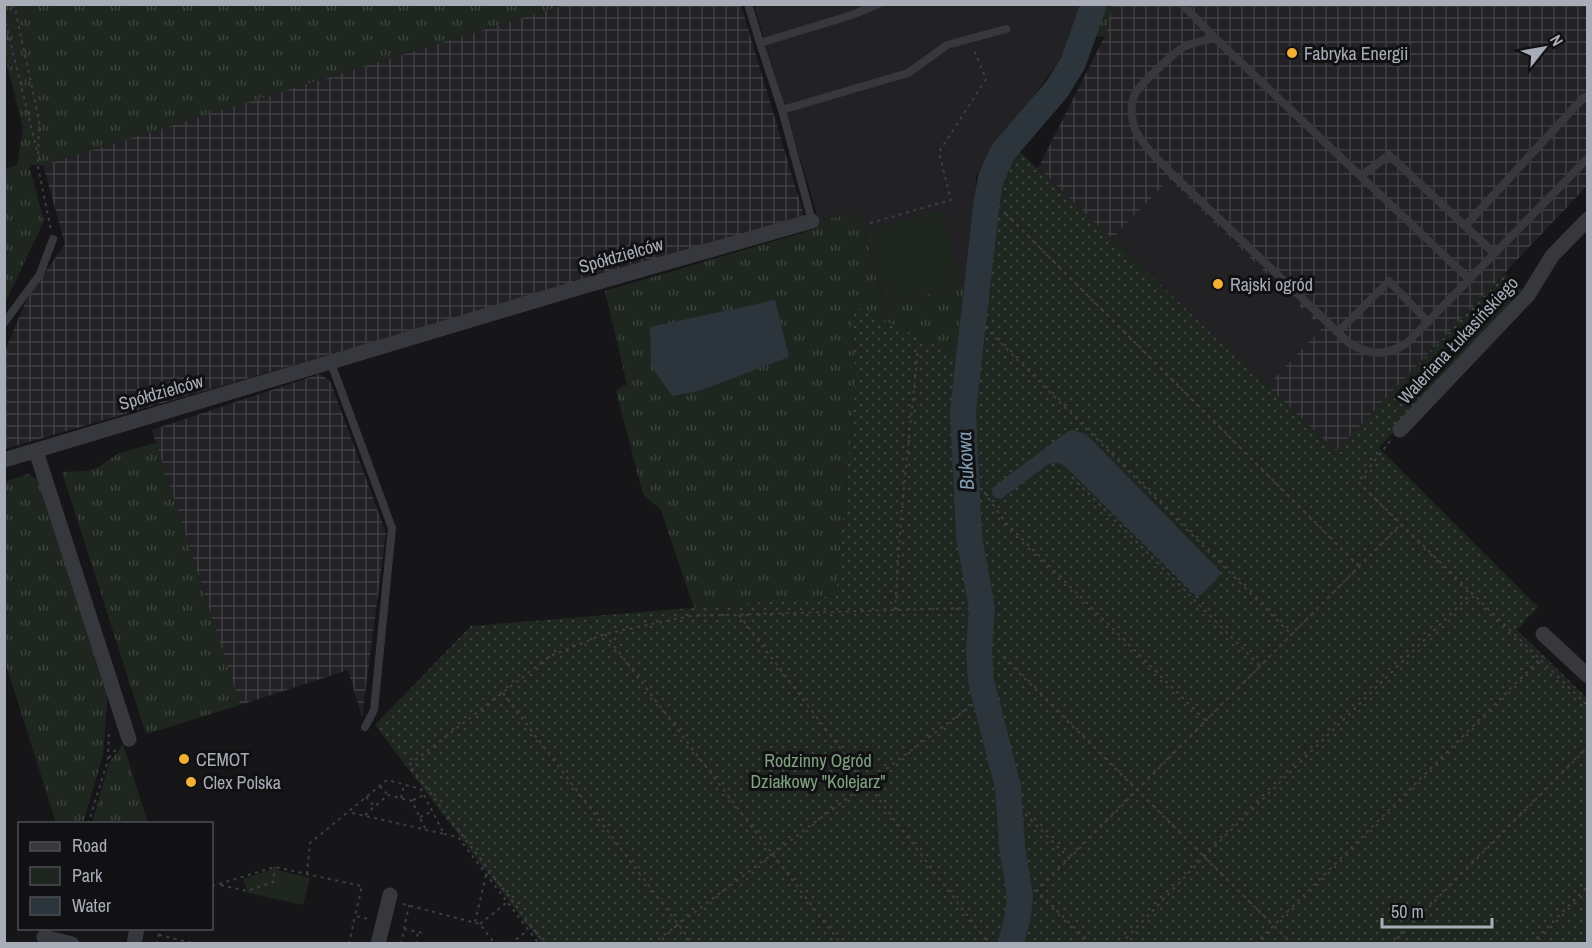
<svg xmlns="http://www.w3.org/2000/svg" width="1592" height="948" font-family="'Archivo Narrow',sans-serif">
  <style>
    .built { fill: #222225 }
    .industrial { fill: url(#industrial-grid) }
    .grass { fill: url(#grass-tufts) }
    .park { fill: #1e261f }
    .garden { fill: url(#garden-dots) }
    .water { fill: #2c353c }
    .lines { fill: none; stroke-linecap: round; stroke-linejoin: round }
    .river { stroke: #2c353c; stroke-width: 26 }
    .path { stroke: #3d3f44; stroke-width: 2; stroke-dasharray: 3 4.5; stroke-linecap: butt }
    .service { stroke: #37383d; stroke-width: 8 }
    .minor { stroke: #37383d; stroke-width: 15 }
    .poi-dot { fill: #f2b134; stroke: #111113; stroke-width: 2 }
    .labels { text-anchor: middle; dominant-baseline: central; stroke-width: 6; stroke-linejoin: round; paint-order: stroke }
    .poi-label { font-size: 18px; fill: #a8adb8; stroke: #111113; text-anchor: start }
    .street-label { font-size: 18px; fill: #a8adb8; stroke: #111113 }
    .park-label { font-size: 18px; fill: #7fa381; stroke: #111113 }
    .water-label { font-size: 20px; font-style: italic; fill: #7f9bb3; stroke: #111113 }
  </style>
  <defs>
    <pattern id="industrial-grid" width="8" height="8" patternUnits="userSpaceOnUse" patternTransform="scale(1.5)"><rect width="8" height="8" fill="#222225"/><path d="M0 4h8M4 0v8" fill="none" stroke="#3f3f43"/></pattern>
    <pattern id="grass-tufts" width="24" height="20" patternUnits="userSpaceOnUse" patternTransform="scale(1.5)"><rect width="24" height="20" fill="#1e261f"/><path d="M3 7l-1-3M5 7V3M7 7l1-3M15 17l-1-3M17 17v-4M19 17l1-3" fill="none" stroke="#3c433d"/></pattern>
    <pattern id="garden-dots" width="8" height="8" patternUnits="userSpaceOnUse" patternTransform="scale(1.5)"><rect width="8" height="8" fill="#1e261f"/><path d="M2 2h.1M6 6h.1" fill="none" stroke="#3c433d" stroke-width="1.8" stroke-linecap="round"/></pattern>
  </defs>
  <rect width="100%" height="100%" fill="#161618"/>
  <path class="built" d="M754,5H1081L1074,40L976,176L971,282L885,306L858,212L819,221Z
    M1169,179L1322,328L1267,386L1112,239Z"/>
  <path class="industrial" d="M564,5H741L804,216L5,449V351L27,298L65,244L43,165Z
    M1112,5H1587V186L1336,451L1267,386L1322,328L1169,179L1112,239L1038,168L1105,36Z
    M320,374L330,381L386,533L362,717L348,670L240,705L152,430Z"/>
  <path class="grass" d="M5,4H564V5L43,165H29L44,221L5,303V169L17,165L23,129L5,56Z
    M1081,4L1112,5L1105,36L1074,40Z
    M858,212L885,306L971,282L964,359L852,305L856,380L836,596L694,608L661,510L643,494L616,391L627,384L605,291L815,229L819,221Z
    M156,443L240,705L146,734L62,472L86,471L98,467L119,453Z
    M28,474L40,481L108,691L103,755L83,823H56L5,661L4,482Z
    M123,744L148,823H92L109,763Z"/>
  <path class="park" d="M942,210L961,284L885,304L866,230Z
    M273,869L310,878L303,905L248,893L243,879Z"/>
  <path class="garden" d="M1015,147L1336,451L1505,273L1522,289L1379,448L1538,607L1517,630L1587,698V943H1022L1028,918L1017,795L1013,769L993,693L989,669L987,593L978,553L975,528L971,429L972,397L994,186L1000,171Z
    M852,305L964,359L959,394L958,425L963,523L976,603V686L998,775L1011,886V910L1003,943H541L375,725L471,626L836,596L856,380Z"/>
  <path class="water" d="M775,300L789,357L699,391L672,396L651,366L650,327Z
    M1073,430L1086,434L1219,570L1220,575L1201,595L1196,596L1064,465L1057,463L1049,464L1001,499L996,498L992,494V488L1067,432Z"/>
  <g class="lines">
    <path class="river" d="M1011,944L1018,915L1020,896L1012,846L1008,787L981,681L979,650L982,608L969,537L963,411L987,200L991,178L1003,152L1057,89L1073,63L1094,4"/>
    <path class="path" d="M14,4L39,120L38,167L51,230
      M4,16L37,151
      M1006,214L1359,566
      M870,223L951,200L939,152L986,79L974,50
      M985,327L1291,634
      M1390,441L1358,482L1588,706
      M1072,477L1260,666
      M984,492L1006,523L1206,721
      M895,610L901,517L918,348
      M739,615L989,944
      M605,634L841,944
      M1003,657L1292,944
      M503,693L693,944
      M109,758L117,748
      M380,786L388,795
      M366,797L374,806
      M401,798L404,785
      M413,800L424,795
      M1025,814L1069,858
      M365,815L388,795L412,801L426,830
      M420,817L433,811
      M88,824L108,760L109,729
      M444,834L458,837L539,944
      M307,874L310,843L387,780L421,789L444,834L348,812
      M221,885L247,891L273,882L275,867
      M212,886L275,867L362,886L355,916L369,919
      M403,904L480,924L495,944
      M475,922L486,875
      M480,924L506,903
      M404,929L423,933
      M159,935L197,944
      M157,944L160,928
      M349,944L355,916
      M401,944L409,905
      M416,944L418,932
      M510,944L527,931
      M545,944L409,765L550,656L605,634L690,616L966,608
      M652,944L976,702
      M1091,944L1037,891L1401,524
      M1121,944L1204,857L1472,593
      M1255,944L1544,655
      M1392,944L1588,747
      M1531,944L1588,886"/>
    <path class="service" d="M748,4L760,43
      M1182,4L1215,38
      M782,110L908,73L947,45L1006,29
      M1361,176L1389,155L1494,253
      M812,221L782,110L760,43L852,15L878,4
      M1465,226L1583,98L1588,96
      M1469,279L1215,38C1205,40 1193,42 1184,47C1173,53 1143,82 1136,92C1130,103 1131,117 1135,129C1142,145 1158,159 1170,172L1349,343C1370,356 1386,356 1407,343L1588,158
      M4,323L40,274L53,239
      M1338,332L1389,281L1428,322
      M331,363L392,528L374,710L365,727"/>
    <path class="minor" d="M1400,430L1528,295L1552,256L1588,219
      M36,451L129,739
      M4,460L581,287L812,221
      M1543,634L1588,676
      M44,937L72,944
      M134,944L137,928
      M378,944L390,895"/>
  </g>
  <g class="poi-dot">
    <circle cx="1292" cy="53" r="6"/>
    <circle cx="1218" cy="284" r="6"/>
    <circle cx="184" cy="759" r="6"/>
    <circle cx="191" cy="782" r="6"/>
  </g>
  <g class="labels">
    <g class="poi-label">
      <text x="1304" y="53">Fabryka Energii</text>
      <text x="1230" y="284">Rajski ogród</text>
      <text x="196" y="759">CEMOT</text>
      <text x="203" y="782">Clex Polska</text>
    </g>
    <g class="street-label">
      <text transform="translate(621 255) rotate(-16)">Spółdzielców</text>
      <text transform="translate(1458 340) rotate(-47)">Waleriana Łukasińskiego</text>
      <text transform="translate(161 392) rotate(-16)">Spółdzielców</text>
    </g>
    <g class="park-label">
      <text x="818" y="760">Rodzinny Ogród<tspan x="818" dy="21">Działkowy "Kolejarz"</tspan></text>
    </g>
    <g class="water-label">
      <text transform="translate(965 461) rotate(-93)">Bukowa</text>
    </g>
  </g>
  <rect width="1592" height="948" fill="none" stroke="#a8adb8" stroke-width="12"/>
  <rect x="18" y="822" width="195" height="108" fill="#111113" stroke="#4d4f55" stroke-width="1.5"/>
  <rect x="30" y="842" width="30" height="9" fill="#37383d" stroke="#4d4f55" stroke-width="1.5"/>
  <text x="72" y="852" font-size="18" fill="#a8adb8">Road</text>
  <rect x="30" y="867" width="30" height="18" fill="#1e261f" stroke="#4d4f55" stroke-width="1.5"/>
  <text x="72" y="882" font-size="18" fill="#a8adb8">Park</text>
  <rect x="30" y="897" width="30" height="18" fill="#2c353c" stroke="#4d4f55" stroke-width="1.5"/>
  <text x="72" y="912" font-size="18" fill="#a8adb8">Water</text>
  <g transform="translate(1544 48) rotate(59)" stroke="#111113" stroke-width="4.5" paint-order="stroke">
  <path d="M0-4.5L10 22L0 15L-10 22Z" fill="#a8adb8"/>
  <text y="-9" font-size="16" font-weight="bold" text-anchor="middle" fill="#a8adb8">N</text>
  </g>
  <path d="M1382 918v9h110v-9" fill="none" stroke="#a8adb8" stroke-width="3"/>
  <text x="1391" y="918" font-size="18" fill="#a8adb8" stroke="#111113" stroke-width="4.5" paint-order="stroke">50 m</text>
</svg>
